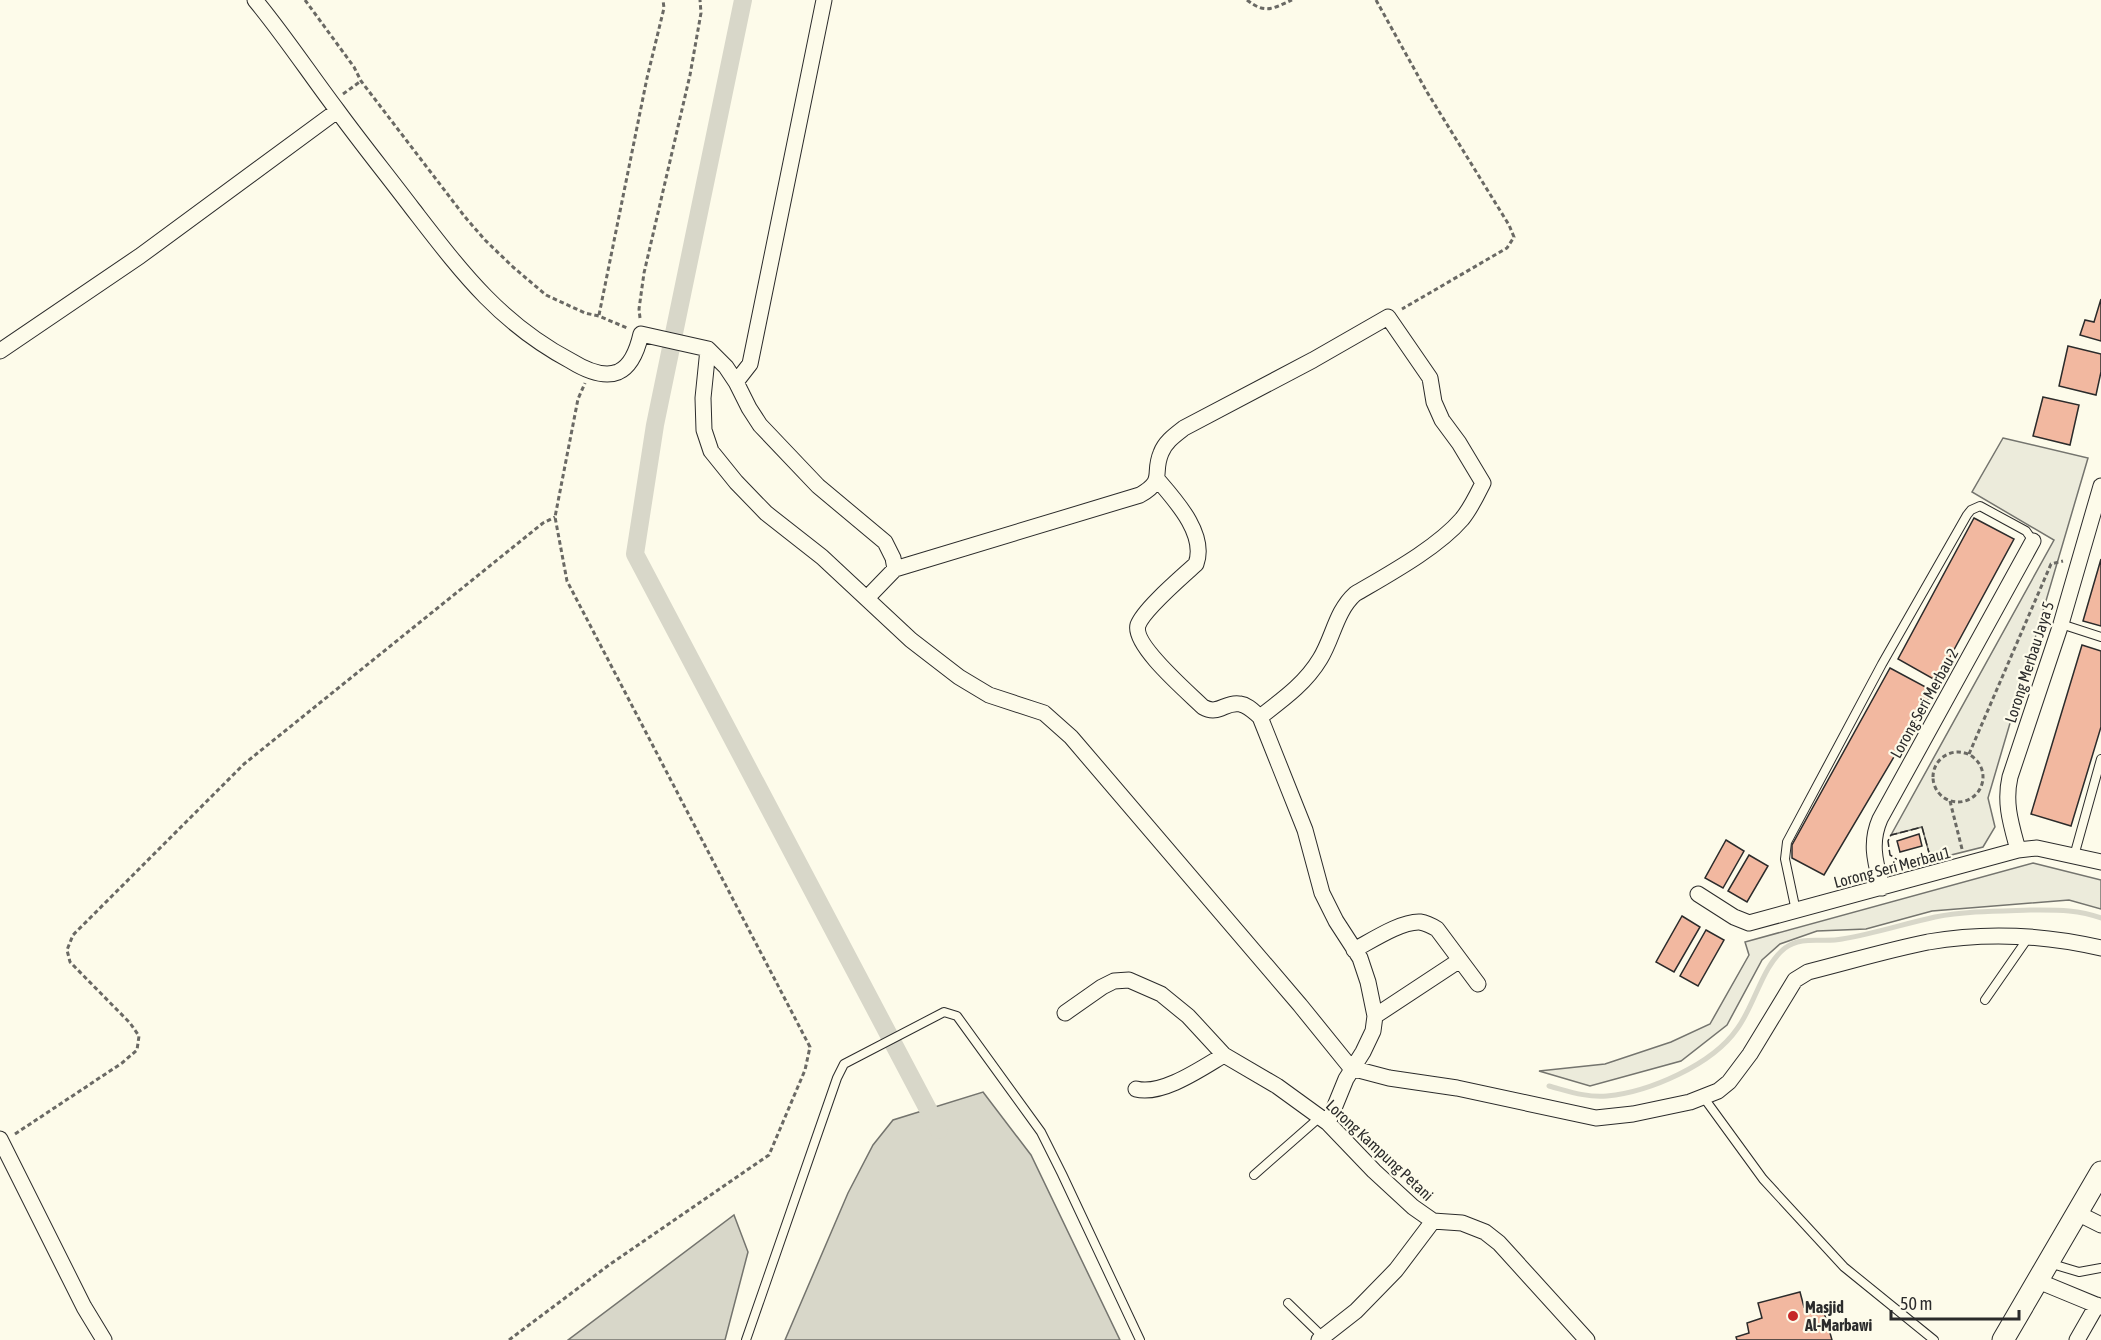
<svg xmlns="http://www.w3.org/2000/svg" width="2101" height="1340" font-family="'Asap Condensed',sans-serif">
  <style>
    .green { fill: #ecebdb; stroke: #74746e; stroke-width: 1.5 }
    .water { fill: #d8d7c9; stroke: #74746e; stroke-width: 1.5 }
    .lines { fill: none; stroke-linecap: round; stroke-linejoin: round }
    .stream { stroke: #d8d7c9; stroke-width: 5 }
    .canal { stroke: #d8d7c9; stroke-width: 18 }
    .building { fill: #f2b8a0; stroke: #2b2b2b; stroke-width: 1.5 }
    .service-casing { stroke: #2b2b2b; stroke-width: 10 }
    .minor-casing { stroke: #2b2b2b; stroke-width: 17 }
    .secondary-casing { stroke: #2b2b2b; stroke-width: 23 }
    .path { stroke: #6a6964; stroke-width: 3; stroke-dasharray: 4.5 3; stroke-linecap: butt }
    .service { stroke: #fdfbea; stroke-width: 8 }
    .minor { stroke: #fdfbea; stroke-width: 15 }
    .secondary { stroke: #fdfbea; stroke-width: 21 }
    .fence { stroke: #2b2b2b; stroke-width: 1.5; stroke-dasharray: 8 3; stroke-linecap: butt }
    .poi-dot { fill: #c62828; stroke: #fdfbea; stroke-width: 2 }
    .labels { text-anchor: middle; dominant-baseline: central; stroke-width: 4.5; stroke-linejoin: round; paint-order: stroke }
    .street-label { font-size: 16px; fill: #2b2b2b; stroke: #fdfbea }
    .poi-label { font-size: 16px; font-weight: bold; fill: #2b2b2b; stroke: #fdfbea; text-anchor: start }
  </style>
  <rect width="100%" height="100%" fill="#fdfbea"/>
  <path class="green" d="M2003,438L2088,458L1988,798L1995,827L1983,847L1931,860L1922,827L1891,835L2054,540L1972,492Z
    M2033,863L2101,880V909L2069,900L1932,911L1866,929L1817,931L1780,944L1762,960L1727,1025L1681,1061L1590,1086L1539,1071L1605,1064L1671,1042L1710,1024L1749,955L1745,942Z"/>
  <path class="water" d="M983,1092L1031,1155L1120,1340H785L848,1193L873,1145L893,1120Z
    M734,1215L748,1252L725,1340H568Z"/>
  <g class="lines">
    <path class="stream" d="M1549,1086C1568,1091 1587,1098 1607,1096C1649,1092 1712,1065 1737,1029C1755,1005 1762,966 1785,948C1802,935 1823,943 1842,939C1873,934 1903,924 1935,917C1966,911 1998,911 2030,910C2055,910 2077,909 2101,918"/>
    <path class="canal" d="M743,0L655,425L635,554L939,1130"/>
  </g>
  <path class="building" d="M2101,299V341L2080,335L2085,320L2094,322Z
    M2068,346L2101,354V372L2096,395L2059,386Z
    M2043,397L2079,405L2070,445L2033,436Z
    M1974,518L2014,539L1937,681L1898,659Z
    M2101,559V626L2083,621Z
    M2082,645L2101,651V727L2071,826L2031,814Z
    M1890,668L1933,691L1824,875L1792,858V845Z
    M1919,834L1922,846L1900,852L1897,841Z
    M1726,840L1744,851L1723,888L1705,878Z
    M1749,855L1768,866L1747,902L1728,891Z
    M1682,916L1700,927L1674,972L1656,962Z
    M1706,930L1724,940L1698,986L1680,976Z
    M1800,1292L1804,1307L1818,1303L1820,1313L1824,1312L1832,1340H1737L1736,1337L1749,1333L1747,1323L1762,1318L1758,1303Z"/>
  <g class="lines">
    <g class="service-casing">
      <path id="service" d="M2061,624L2101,637
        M2074,856L2101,759
        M1796,911L1785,859L1787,842L1882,664L1967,515L1971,510L1980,506L2026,531L2033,541
        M1985,1000L2028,938
        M1704,1098L1763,1179L1844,1267L1934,1340
        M1254,1175L1320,1117
        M2049,1263L2079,1272L2101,1268
        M1288,1303L1323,1337
        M746,1340L837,1078L844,1064L944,1012L957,1016L1041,1132L1062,1174L1140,1340"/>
    </g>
    <g class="minor-casing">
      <path id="minor" d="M255,0C284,35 309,73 337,110C361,143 387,175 412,208C460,270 499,323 571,361C584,369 603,378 618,372C632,366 638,347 641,334L708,349L726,367L736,382L749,408L760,425L818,486L885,542L893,558L895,569
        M708,349L703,398L704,430L711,451L736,482L766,513L822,557L911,640L959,677L989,695L1044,713L1071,737L1300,1005L1351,1068L1389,1078L1457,1088L1596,1118L1633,1114L1690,1102L1718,1091L1729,1082L1750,1054L1795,980L1808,972C1848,962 1888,950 1928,942C1985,932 2045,935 2101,948
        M0,351L140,256L337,111
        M736,382L750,364L824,0
        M1157,479C1175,500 1207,534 1196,564C1182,577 1144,609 1138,625C1132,645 1189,693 1203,707C1219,716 1225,701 1240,704C1248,705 1254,712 1260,717L1305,830L1322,893L1336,921L1360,958L1368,982L1375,1016L1373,1031L1363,1052L1346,1079L1328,1123
        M867,598L895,569L1140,495C1166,480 1152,474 1161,453C1165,442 1175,435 1184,428L1313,360L1388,317L1430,378L1434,402L1442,420L1459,443L1483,483C1477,495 1471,508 1462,519C1437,548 1389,574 1355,594C1336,611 1333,638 1320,659C1305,684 1282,700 1260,717
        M2018,850C2011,824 2004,803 2010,777L2061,624L2101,486
        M1882,888C1876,864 1869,844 1880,819L2033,541
        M1698,894L1734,917L1749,923L2018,850L2037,848L2101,862
        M1354,950C1371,941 1401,921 1420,922C1426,923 1432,926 1437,929L1478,984
        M1065,1013L1102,987L1114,981L1129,980L1161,994L1188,1016L1224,1055L1277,1086L1328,1123L1374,1171L1413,1207L1433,1221L1462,1223L1485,1232L1499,1243L1587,1340
        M1375,1016L1460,960
        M1136,1089C1162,1096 1202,1068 1224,1055
        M0,1139L84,1307L104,1340
        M2077,1213L2101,1225
        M2038,1281L2101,1307
        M1319,1340L1356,1311L1396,1270L1433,1221
        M2077,1340L2097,1305"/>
    </g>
    <g class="secondary-casing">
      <path id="secondary" d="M2003,1340L2101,1172"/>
    </g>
    <path class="path" d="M305,0L354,67L361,81L465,217L485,240L513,267L546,295L585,313L599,316L627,328
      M1247,0C1265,14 1272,9 1292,0
      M1376,0L1427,92L1509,225L1514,237L1507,248L1402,309
      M343,94L361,81
      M599,315L647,78L664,8L663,0
      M640,318L639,309L644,273L690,75L701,13L700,0
      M1933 777a25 25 0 1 1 50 0a25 25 0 1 1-50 0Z
      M1969,754L2051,564L2063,561
      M1950,801L1962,849
      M15,1134L122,1063L137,1050L139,1036L130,1023L70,962L67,950L73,935L244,764L543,523L555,517
      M509,1340L609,1265L769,1155L805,1070L810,1047L567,581L555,517L578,399L585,383"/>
    <use href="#service" class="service"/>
    <use href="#minor" class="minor"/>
    <use href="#secondary" class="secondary"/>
    <path class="fence" d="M1922,827L1931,860L1909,867L1890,855L1888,841L1891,835Z"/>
  </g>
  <circle class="poi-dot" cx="1793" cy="1316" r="6"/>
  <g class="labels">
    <g class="street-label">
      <text transform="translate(2029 662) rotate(-72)">Lorong Merbau Jaya 5</text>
      <text transform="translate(1924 703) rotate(-61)">Lorong Seri Merbau 2</text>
      <text transform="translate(1892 867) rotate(-15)">Lorong Seri Merbau1</text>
      <text transform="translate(1380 1150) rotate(43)">Lorong Kampung Petani</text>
    </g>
    <g class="poi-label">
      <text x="1805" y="1307">Masjid<tspan x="1805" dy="18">Al-Marbawi</tspan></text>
    </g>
  </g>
  <path d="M1891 1310v9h128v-9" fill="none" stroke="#2b2b2b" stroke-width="3"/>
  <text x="1900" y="1310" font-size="18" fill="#2b2b2b" stroke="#fdfbea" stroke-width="4.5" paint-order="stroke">50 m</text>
</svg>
